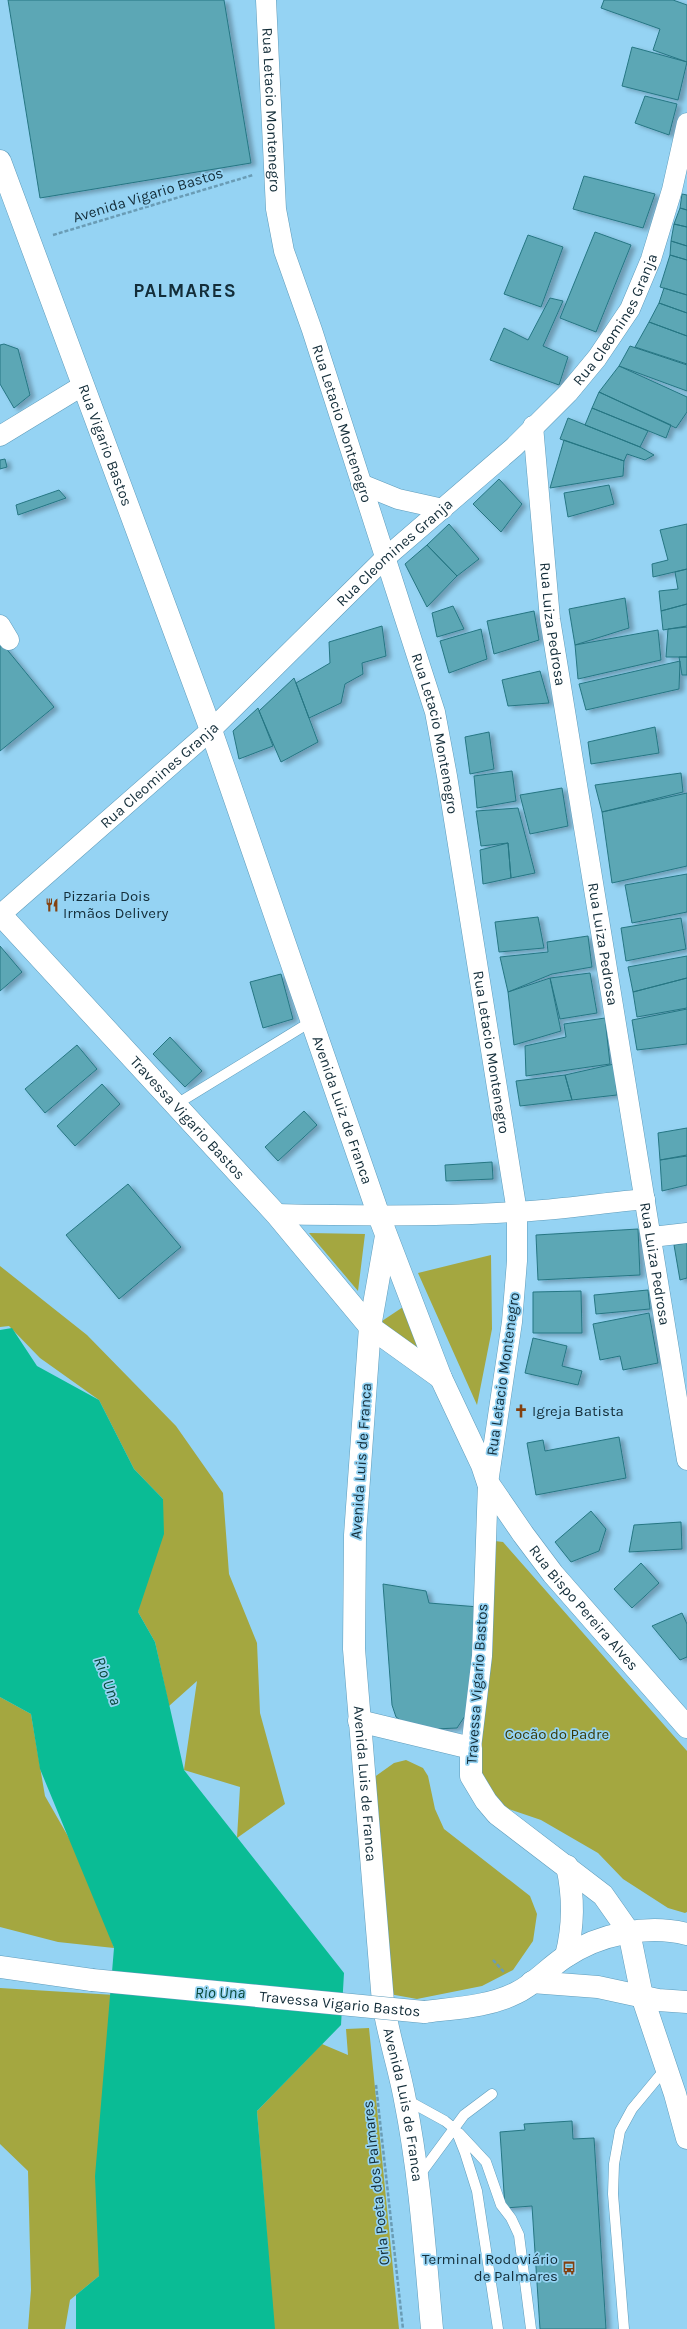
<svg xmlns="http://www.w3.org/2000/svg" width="687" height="2329" font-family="Karla,sans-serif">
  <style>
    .green { fill: #a4a740 }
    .water { fill: #0abc95 }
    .building { fill: #5ba7b5; stroke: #267683; filter: url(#shadow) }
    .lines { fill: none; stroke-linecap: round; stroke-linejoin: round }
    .lane-casing { stroke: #5f9cbb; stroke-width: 11 }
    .street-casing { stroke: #5f9cbb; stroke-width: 21 }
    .secondary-casing { stroke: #5f9cbb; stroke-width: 23 }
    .path { stroke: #6a9cb5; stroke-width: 2.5; stroke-dasharray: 4 2; stroke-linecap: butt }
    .lane { stroke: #fff; stroke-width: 10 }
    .street { stroke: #fff; stroke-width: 20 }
    .secondary { stroke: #fff; stroke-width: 22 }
    .secondary-bridge-casing { stroke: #5f9cbb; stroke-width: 23; stroke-linecap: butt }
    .secondary-bridge { stroke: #fff; stroke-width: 22 }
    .labels { text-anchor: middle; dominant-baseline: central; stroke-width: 3.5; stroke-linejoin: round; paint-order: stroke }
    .street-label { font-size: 15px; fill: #132d39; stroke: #95d3f3 }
    .poi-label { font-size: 15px; fill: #132d39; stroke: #95d3f3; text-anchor: start }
    .park-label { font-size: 15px; fill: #393a09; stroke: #95d3f3 }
    .water-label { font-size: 16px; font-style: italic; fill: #094939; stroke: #95d3f3 }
    .district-label { font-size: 19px; font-weight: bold; letter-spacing: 1px; fill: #132d39; stroke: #95d3f3 }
  </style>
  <defs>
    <filter id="shadow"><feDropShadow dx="4.5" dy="2.5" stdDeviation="2" flood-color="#0004"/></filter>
  </defs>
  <rect width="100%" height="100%" fill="#95d3f3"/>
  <path class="green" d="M309,1233L365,1234L358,1291Z
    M491,1255L492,1329L477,1405L418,1273Z
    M0,1266L87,1335L176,1426L223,1493L229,1574L257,1643L260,1713L285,1804L237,1838L240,1787L184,1770L197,1681L169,1706L155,1642L138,1612L163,1499L134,1469L99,1400L40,1358L9,1326L0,1327Z
    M406,1305L434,1377L398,1349L382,1321Z
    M495,1541L503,1542L687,1751V1912L685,1913L668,1908L623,1879L598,1853L541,1820L500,1806L481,1790L470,1732Z
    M0,1697L31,1714L45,1796L89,1873L114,1948L58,1942L0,1927Z
    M406,1760L423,1768L428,1776L435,1809L444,1829L530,1896L537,1914L533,1941L513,1970L482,1986L417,1999L384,1993L373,1778L394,1763Z
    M0,1988L115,1995L99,2276L70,2300L65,2329H28L31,2290L28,2171L0,2144Z
    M369,2028L399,2329H274L257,2111L322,2044L348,2055L346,2029Z"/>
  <path class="water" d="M12,1328L37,1366L99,1400L134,1469L163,1499L164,1534L138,1612L155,1642L184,1770L344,1973L341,2025L257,2111L275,2329H76V2295L99,2276L95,2176L114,1948L40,1769L31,1714L0,1697V1330Z"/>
  <path class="building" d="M8,0H224L251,163L40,198Z
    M604,0H673L687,5V62L653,50L660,29L601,8Z
    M632,47L687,62L678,100L622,86Z
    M645,96L677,104L669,135L635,123Z
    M584,176L655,194L643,228L573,209Z
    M682,194L687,195V210L680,208Z
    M680,208L687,210V227L674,224Z
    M674,224L687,227V246L671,241Z
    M595,232L631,245L596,332L560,318Z
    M528,235L563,247L541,307L504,294Z
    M671,241L687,246V260L670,255Z
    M670,255L687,260V295L660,287Z
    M664,288L687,295V313L659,303Z
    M550,298L563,301L543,346L568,357L559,385L490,360L504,328L528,340Z
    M659,303L687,313V336L649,322Z
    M649,322L687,336V364L635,347Z
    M4,344L18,349L30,395L14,408L0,384V345Z
    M630,346L687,365V391L619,366Z
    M619,366L687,397V412L676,428L599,392Z
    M599,392L671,425L666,438L592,408Z
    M592,408L648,431L640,447L585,425Z
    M568,418L640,447L654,455L645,460L627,454L624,461L560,439Z
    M564,440L624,461L623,476L550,488Z
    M5,459L7,467L0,469V460Z
    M499,479L522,504L501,532L473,504Z
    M609,485L614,504L568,517L564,493Z
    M59,490L66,498L18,515L16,505Z
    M449,524L479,559L457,576L427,545Z
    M687,524V569L653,577L652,564L668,560L660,530Z
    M427,545L457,576L427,607L405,564Z
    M687,569V604L661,611L659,591L678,589L675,572Z
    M625,598L629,628L575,645L569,609Z
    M687,604V626L663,630L661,611Z
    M453,606L464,629L437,637L432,613Z
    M534,611L539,640L494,654L487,621Z
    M382,626L386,656L362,663L363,674L345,684L341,703L309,718L296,683L330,663L329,642Z
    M687,627V657H666L668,629Z
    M481,629L487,659L449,673L440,641Z
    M658,630L661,660L578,679L575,645Z
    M0,641L54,707L0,751Z
    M679,657H687V675H682Z
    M680,661L679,689L586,710L579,684Z
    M540,671L549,703L508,706L502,680Z
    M294,678L318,742L281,762L259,711Z
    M258,708L273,746L239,759L233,731Z
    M655,727L659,753L591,764L588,742Z
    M489,732L494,769L470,774L465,737Z
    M512,771L516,801L477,808L474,776Z
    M681,773L683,792L602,812L595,785Z
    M562,788L568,826L530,834L520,795Z
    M687,793V866L612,883L602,812Z
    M518,808L535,873L511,878L508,843L481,846L476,811Z
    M508,843L511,878L483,884L480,850Z
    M687,874V912L632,923L625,885Z
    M538,917L544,948L499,952L495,922Z
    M681,918L686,949L626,961L621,928Z
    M588,936L592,967L552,974L508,992L500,957L548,952L547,942Z
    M0,946L22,972L0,991Z
    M687,956V978L633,992L628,967Z
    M590,973L597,1013L560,1019L550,978Z
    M281,974L293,1019L263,1028L250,982Z
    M550,978L561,1031L514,1045L508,992Z
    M687,978V1008L637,1017L633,992Z
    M687,1009V1044L637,1050L632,1020Z
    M605,1018L610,1064L526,1076L525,1046L566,1037L564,1024Z
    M170,1037L202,1071L185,1087L153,1054Z
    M77,1045L97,1069L45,1113L25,1089Z
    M614,1064L617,1095L572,1100L565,1075Z
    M565,1075L572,1100L520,1106L516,1081Z
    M102,1084L120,1104L75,1146L57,1126Z
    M304,1111L317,1125L278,1161L265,1147Z
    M687,1128V1155L660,1160L658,1133Z
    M687,1156V1185L662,1191L660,1160Z
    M492,1162L493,1179L446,1181L445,1165Z
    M128,1184L181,1247L119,1299L66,1235Z
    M638,1229L640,1275L538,1280L536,1235Z
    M687,1243V1278L680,1280L674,1245Z
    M648,1290L650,1309L596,1314L594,1295Z
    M581,1291L582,1333H533V1292Z
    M649,1313L658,1363L623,1370L620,1356L600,1360L593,1324Z
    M533,1338L567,1346L562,1366L582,1371L578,1385L525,1373Z
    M619,1437L626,1478L536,1495L527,1443L543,1440L545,1451Z
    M591,1511L606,1529L599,1551L571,1562L555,1542Z
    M681,1522L682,1549L629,1552L634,1525Z
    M641,1563L659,1583L632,1608L614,1589Z
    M383,1584L426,1591L429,1603L479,1607L469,1710L457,1728L435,1729L406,1724L396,1717L392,1705Z
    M682,1613L687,1624V1657L680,1660L652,1626Z
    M572,2121L573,2139L594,2138L606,2329H540L532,2206L505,2208L500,2132L525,2130L524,2124Z"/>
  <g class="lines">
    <g class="lane-casing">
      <path id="lane" d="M175,1105L312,1021
        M405,2099L445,2121L456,2130L465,2153L477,2191L498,2329
        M459,2133L486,2162L501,2205L511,2218L519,2235L531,2329
        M419,2176L464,2115L492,2094
        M624,2329L613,2194L614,2164L620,2131L632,2109L666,2068"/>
    </g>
    <g class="street-casing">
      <g id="street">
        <path id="s1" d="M266,0L276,209L284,251L312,330L435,712L447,776L517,1212V1261L512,1322L488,1483L482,1656L471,1748"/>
        <path id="s2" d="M533,426L550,619L687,1460"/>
        <path d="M0,436L82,386"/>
        <path d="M361,484L398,499L443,509"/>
        <path d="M0,625L9,640"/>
        <path id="s3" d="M0,915L211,730L384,559L514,447L568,393L597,358L630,309L651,259L672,190L687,123"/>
        <path d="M276,1214C356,1216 435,1217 515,1212C559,1210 602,1203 645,1199"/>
        <path d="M652,1237L687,1233"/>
      </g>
    </g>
    <g class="secondary-casing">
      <g id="secondary">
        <path id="s4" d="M0,161L211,730L379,1216L441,1378L482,1465L488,1483L523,1534L553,1574L687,1727"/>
        <path id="s5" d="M0,914L276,1214L370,1327L441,1378"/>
        <path id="s6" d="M386,1236L370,1327L355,1535L354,1649L383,2002C388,2035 399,2067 405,2100C420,2175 425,2253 432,2329"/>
        <path d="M359,1721L471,1748V1776L486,1801L497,1814L603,1895L629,1932L642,1996L675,2094L687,2138"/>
        <path d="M566,1956C574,1925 574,1897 567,1866"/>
        <path d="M0,1967L92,1980"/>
        <path d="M532,1982L598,1987L658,2000L687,2002"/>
        <path d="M424,2012C455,2008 488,2007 516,1993C534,1985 548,1968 565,1957C599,1934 647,1924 687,1934"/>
      </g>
    </g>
    <path class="path" d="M53,235L253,175
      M493,1960L504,1972
      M376,2085L403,2329"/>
    <use href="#lane" class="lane"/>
    <use href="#street" class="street"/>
    <use href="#secondary" class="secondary"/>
    <g class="secondary-bridge-casing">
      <g id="secondary-bridge">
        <path id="s7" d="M92,1980L424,2012"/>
      </g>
    </g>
    <use href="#secondary-bridge" class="secondary-bridge"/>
  </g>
  <defs>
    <g id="restaurant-bare" transform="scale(1.08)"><path d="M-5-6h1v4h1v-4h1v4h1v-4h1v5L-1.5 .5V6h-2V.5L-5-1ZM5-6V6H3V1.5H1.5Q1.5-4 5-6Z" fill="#834110" stroke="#95d3f3" stroke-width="2.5" paint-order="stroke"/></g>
    <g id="church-bare" transform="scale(1.08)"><path d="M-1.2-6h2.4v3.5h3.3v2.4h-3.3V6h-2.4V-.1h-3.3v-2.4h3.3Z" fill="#834110" stroke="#95d3f3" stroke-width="2.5" paint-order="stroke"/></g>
    <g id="bus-bare" transform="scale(1.08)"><path d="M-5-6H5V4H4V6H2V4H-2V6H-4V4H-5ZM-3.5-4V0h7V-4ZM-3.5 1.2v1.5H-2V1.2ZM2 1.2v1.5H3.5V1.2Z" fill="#834110" stroke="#95d3f3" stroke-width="2.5" paint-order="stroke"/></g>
  </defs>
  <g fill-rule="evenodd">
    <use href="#restaurant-bare" x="52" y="905"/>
    <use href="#church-bare" x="521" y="1411"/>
    <use href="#bus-bare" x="569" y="2268"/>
  </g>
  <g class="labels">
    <g class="street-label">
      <text stroke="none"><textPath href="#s1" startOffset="110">Rua Letacio Montenegro</textPath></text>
      <text transform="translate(148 195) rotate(-17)">Avenida Vigario Bastos</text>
      <text stroke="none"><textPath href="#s3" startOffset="860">Rua Cleomines Granja</textPath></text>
      <text stroke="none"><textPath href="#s1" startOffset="434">Rua Letacio Montenegro</textPath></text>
      <text stroke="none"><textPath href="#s4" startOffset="303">Rua Vigario Bastos</textPath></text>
      <text stroke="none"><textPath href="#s3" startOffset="536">Rua Cleomines Granja</textPath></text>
      <text stroke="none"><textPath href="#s2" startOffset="199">Rua Luiza Pedrosa</textPath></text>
      <text stroke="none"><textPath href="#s1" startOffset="758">Rua Letacio Montenegro</textPath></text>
      <text stroke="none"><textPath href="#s3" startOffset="212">Rua Cleomines Granja</textPath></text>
      <text stroke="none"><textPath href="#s2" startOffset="523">Rua Luiza Pedrosa</textPath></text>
      <text stroke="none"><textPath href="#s1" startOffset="1082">Rua Letacio Montenegro</textPath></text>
      <text stroke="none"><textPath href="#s4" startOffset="1009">Avenida Luiz de Franca</textPath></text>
      <text stroke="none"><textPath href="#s5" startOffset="277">Travessa Vigario Bastos</textPath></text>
      <text stroke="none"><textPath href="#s2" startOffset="847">Rua Luiza Pedrosa</textPath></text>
      <text transform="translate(503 1374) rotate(-82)">Rua Letacio Montenegro</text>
      <text transform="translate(361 1461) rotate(-86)">Avenida Luis de Franca</text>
      <text stroke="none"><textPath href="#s4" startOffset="1567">Rua Bispo Pereira Alves</textPath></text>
      <text transform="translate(477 1684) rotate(-86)">Travessa Vigario Bastos</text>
      <text stroke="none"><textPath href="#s6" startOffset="550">Avenida Luis de Franca</textPath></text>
      <text stroke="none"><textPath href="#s7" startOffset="249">Travessa Vigario Bastos</textPath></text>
      <text stroke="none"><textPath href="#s6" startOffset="874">Avenida Luis de Franca</textPath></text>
      <text transform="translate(376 2183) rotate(-96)">Orla Poeta dos Palmares</text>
    </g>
    <g class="poi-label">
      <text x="63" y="896">Pizzaria Dois<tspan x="63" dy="17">Irmãos Delivery</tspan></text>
      <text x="532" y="1411">Igreja Batista</text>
      <text x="558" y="2259" text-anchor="end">Terminal Rodoviário<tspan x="558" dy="17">de Palmares</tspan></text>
    </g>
    <g class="park-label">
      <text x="557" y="1734">Cocão do Padre</text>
    </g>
    <g class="water-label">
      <text transform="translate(108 1681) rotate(69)">Rio Una</text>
      <text x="220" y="1992">Rio Una</text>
    </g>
    <g class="district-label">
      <text x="185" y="291">PALMARES</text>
    </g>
  </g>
</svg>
